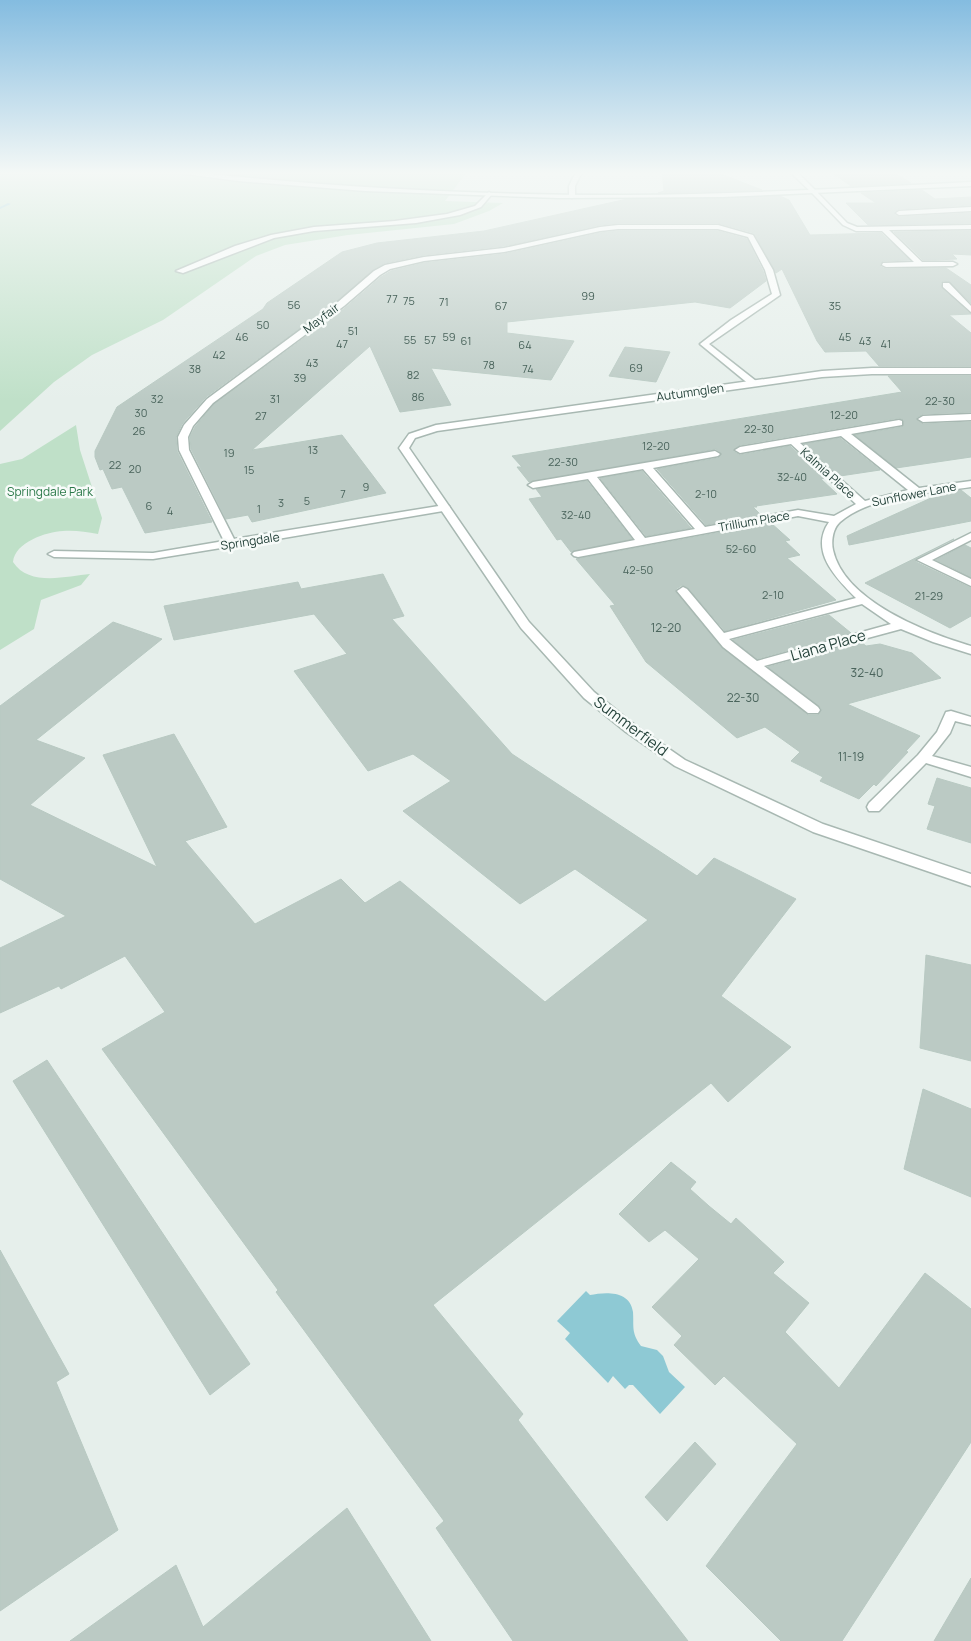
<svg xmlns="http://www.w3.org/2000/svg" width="971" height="1641" font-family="Manrope,sans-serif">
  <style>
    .green { fill: #bfe0c8 }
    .water { fill: #8ec9d4 }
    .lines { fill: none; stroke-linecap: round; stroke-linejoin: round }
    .stream { fill: #8ec9d4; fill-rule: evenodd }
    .building { fill: #bbcac4; stroke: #b8c9c2 }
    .minor-casing { stroke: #a8b8b2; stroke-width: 3 }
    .tertiary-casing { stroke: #a8b8b2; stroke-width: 3 }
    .secondary-casing { stroke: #a4bbb3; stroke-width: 3 }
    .minor { fill: #fff; fill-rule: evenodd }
    .tertiary { fill: #fff; fill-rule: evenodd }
    .secondary { fill: #fff; fill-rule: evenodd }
    .labels { text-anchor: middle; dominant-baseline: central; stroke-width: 5; stroke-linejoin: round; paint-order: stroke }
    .far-number-label { font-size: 11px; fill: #4a645c }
    .far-street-label { font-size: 12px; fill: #24423a; stroke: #f7fbf9 }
    .far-park-label { font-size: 12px; fill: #2d7a4b; stroke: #f7fbf9 }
    .number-label { font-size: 12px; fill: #4a645c }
    .street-label { font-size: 15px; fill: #24423a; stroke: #f7fbf9 }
  </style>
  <rect width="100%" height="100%" fill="#e6efeb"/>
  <path class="green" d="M0,172H467L445,201L503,203L489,211L454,224L348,235L285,245L256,256L163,320L92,355L54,382L0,431Z
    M76,425L80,450L102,518L98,534C86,532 75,530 63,531C46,532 15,542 13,562C29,587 67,576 90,574L81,585L41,600L34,629L0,650V464L22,459Z"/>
  <path class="water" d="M586,1291L590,1295C605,1292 630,1290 633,1312C634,1327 631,1332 641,1346L657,1350L663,1356L669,1372L685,1387L660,1414L633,1385H629L625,1389L613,1376L608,1383L565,1339L570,1333L557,1321Z"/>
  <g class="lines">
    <path class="stream" d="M8,203L11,204L0,209V207Z"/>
  </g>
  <path class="building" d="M662,172H716L762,190L658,193L664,191Z
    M831,172H893L911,183L851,186Z
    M922,190L935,199L971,197V205L899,209L894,212L895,215L899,217L971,213V223L868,225L846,203H876L861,193Z
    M780,196L789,200L810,235L881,233L910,260L883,261L880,264L881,267L886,269L946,268L971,285V303L950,282L943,281L941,283L942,288L971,314L949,315L971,333V366H879L866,351L825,352L817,341L782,269L776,273L754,233L718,223H618L600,225L504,246L424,255L385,263L373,270L337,301L206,397L182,424L176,437L177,451L212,522L145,533L122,487L112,489L103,469L100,470L95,457V451L117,407L263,309L267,303L342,252L377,243L484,231L627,199Z
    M618,231H718L747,239L763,271L766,281L730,308L695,302L507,322V333L574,341L551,380L431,368L451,405L400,412L370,346L252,450L342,435L386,493L252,522L248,515L226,519L191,449L190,437L195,427L214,404L345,308L381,277L391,271L424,263L504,254L600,233Z
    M971,231V255L952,254L957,259L935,260H923L894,232Z
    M625,347L670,352L656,382L609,376Z
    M888,376H971V412L923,414L916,418L923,424L971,422V457L896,468L855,435L902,427L904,420L899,418L740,445L733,451L740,455L790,446L825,478L821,479L837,494L756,506L757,507H753L761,515L706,525L657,469L718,458L722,454L716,449L529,482L517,467H522L512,456L902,392Z
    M840,438L880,470L840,476L804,444Z
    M642,471L691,528L646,536L600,478Z
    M587,481L632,539L571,552L561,539L557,540L529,499L542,497L536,489Z
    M961,490L971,498V521L849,545L847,536L942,493Z
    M771,523L790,540L785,541L800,555L787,558L836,600L725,631L688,588L682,585L676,589V592L722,648L808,715H818L822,709L768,667L861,642L866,646L880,644L912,653L941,678L847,704L920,736L906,751L908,752L876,786L874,784L859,799L820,781L823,777L791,761L800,752L765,727L737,738L646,662L610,606L615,605L576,559Z
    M954,539L915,559L916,562L971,588V616L950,628L865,583Z
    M965,545L971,548V577L936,560Z
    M383,574L404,616L392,619L512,754L697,876L714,858L796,899L721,996L791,1047L728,1102L711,1083L433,1305L523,1414L518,1420L688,1641H513L436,1528L444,1521L276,1292L278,1290L102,1049L165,1012L125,956L61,989L59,986L0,1013V948L66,916L0,879V706L113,622L162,639L36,740L85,758L30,805L157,867L103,755L174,734L227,827L185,841L255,924L341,879L365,903L400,881L545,1002L648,920L575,869L520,904L403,811L451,781L413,754L368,771L294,671L347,654L314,614L174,640L164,606L298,582L301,589Z
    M829,615L851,633L757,659L733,640Z
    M937,778L971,788V843L927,829L935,806L928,804Z
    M926,955L971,965V1061L920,1048Z
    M47,1060L250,1364L210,1395L13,1081Z
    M923,1089L971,1109V1197L904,1169Z
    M671,1162L696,1182L690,1189L709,1206L731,1224L736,1218L784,1262L773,1273L809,1303L785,1332L839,1388L925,1273L971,1309V1442L842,1641H781L706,1566L797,1444L724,1376L715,1385L674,1345L682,1336L652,1307L699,1259L665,1230L649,1242L619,1214Z
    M0,1250L69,1374L56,1382L118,1530L0,1611Z
    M695,1442L716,1464L667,1521L645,1497Z
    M347,1508L431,1641H70L176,1565L203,1627Z
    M971,1578V1641H934Z"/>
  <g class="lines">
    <g class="minor-casing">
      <path id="minor" d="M576,172H582L575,186V196L572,198L569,196V186Z
        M812,191H816L847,223L857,227L971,225V229L889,230L922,262H953L957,264L953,266L886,267L882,265L883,263L914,262L882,231H856L843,225L812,193Z
        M489,192L492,194L481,207L460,215L416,223L314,231L274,238L183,273L176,271L235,246L271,235L314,227L395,221L447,214L475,206Z
        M971,207V211L899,215L896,213L899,211Z
        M618,225H718L753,235L773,270L780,295L709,344L756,381V385H750L700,344L731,320L772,294L765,270L748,237L718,229H618L600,231L504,252L424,261L390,269L380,275L344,306L213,403L193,426L188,437L189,450L234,539L445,505L449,506L450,508L449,510L236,546L231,548L227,547L153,559L54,557L48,554L54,551L153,553L224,541L179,450L178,437L184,425L207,399L338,302L374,271L385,265L424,257L504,248L600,227Z
        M943,283H949L971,306V312L943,287Z
        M971,414V420L923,422L918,419L923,416Z
        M899,420L902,421V425L851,434L919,488L971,481V487C932,493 871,495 840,522C833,528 831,541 833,550C844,601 927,633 971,646V654L933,642L901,629L764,666L818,707L820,710L818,713H808L723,647L677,591L683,587L687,589L724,633L856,598C836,578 809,551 829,522L798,516L578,557L574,556L572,554L574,552L635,540L588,479L533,488L528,485L533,482L715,451L720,454L718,456L653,468L705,527L798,510L834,516L856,504L791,444L740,453L735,450L740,447ZM841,436L908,490L865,501L800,443ZM643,469L695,529L645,538L597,477ZM862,604L891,624L757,661L729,639Z
        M971,533V540L932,560L971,579V586L917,560Z
        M951,711L971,717V725L955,721L950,733L932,756L971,767V777L926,763L879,811H869L867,807L869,803L918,755L937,732L946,712Z"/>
    </g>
    <g class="tertiary-casing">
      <path id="tertiary" d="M790,172H797L816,191V193H812Z
        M872,368H971V374H872L822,377L437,431L415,438L409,448L529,622L594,692L636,726L685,760L823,824L971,874V886L813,832L675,766L626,732L584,698L521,628L399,448L409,434L436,425L822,371Z"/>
    </g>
    <g class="secondary-casing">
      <path id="secondary" d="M171,172H193C336,188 479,195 623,195C739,194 855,188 971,182V186L722,197L558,198L365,191L238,181Z"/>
    </g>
    <use href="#minor" class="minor"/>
    <use href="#tertiary" class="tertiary"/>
    <use href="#secondary" class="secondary"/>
  </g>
  <linearGradient id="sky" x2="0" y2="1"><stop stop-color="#84bce0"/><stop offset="0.43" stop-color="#f4f8f6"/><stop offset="1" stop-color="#f4f8f6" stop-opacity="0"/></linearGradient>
  <rect width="971" height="402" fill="url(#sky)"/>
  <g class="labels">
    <g class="far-number-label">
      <text x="588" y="295">99</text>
      <text x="392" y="298">77</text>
      <text x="409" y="300">75</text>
      <text x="444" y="301">71</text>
      <text x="294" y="304">56</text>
      <text x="501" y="305">67</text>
      <text x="835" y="305">35</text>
      <text x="263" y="324">50</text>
      <text x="353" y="330">51</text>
      <text x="242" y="336">46</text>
      <text x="449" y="336">59</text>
      <text x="845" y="336">45</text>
      <text x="410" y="339">55</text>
      <text x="430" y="339">57</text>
      <text x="466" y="340">61</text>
      <text x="865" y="340">43</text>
      <text x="342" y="343">47</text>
      <text x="886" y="343">41</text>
      <text x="525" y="344">64</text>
      <text x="219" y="354">42</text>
      <text x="312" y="362">43</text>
      <text x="489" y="364">78</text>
      <text x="636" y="367">69</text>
      <text x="195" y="368">38</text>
      <text x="528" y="368">74</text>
      <text x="413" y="374">82</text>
      <text x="300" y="377">39</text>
      <text x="418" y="396">86</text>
      <text x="157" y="398">32</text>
      <text x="275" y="398">31</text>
      <text x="940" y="400">22-30</text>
      <text x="141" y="412">30</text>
      <text x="844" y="414">12-20</text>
      <text x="261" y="415">27</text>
      <text x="759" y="428">22-30</text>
      <text x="139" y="430">26</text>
      <text x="656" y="445">12-20</text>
      <text x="313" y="449">13</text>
      <text x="229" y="452">19</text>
      <text x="563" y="461">22-30</text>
      <text x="115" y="464">22</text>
      <text x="135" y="468">20</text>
      <text x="249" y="469">15</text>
      <text x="792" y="476">32-40</text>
      <text x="366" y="486">9</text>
      <text x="343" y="493">7</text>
      <text x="706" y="493">2-10</text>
      <text x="307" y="500">5</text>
      <text x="281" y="502">3</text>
      <text x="149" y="505">6</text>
      <text x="259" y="508">1</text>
      <text x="170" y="510">4</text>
      <text x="576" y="514">32-40</text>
      <text x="741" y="548">52-60</text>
      <text x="638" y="569">42-50</text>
      <text x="773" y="594">2-10</text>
      <text x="929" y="595">21-29</text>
    </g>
    <g class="far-street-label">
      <text transform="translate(321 318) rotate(-37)">Mayfair</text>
      <text transform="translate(690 392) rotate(-8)">Autumnglen</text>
      <text transform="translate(828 473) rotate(42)">Kalmia Place</text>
      <text transform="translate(914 494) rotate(-11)">Sunflower Lane</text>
      <text transform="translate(754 521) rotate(-10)">Trillium Place</text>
      <text transform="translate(250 541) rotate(-9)">Springdale</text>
    </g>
    <g class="far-park-label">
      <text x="50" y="491">Springdale Park</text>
    </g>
    <g class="number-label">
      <text x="666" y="627">12-20</text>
      <text x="867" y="672">32-40</text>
      <text x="743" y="697">22-30</text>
      <text x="851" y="756">11-19</text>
    </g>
    <g class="street-label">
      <text transform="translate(828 645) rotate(-16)">Liana Place</text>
      <text transform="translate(631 726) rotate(37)">Summerfield</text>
    </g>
  </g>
</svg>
